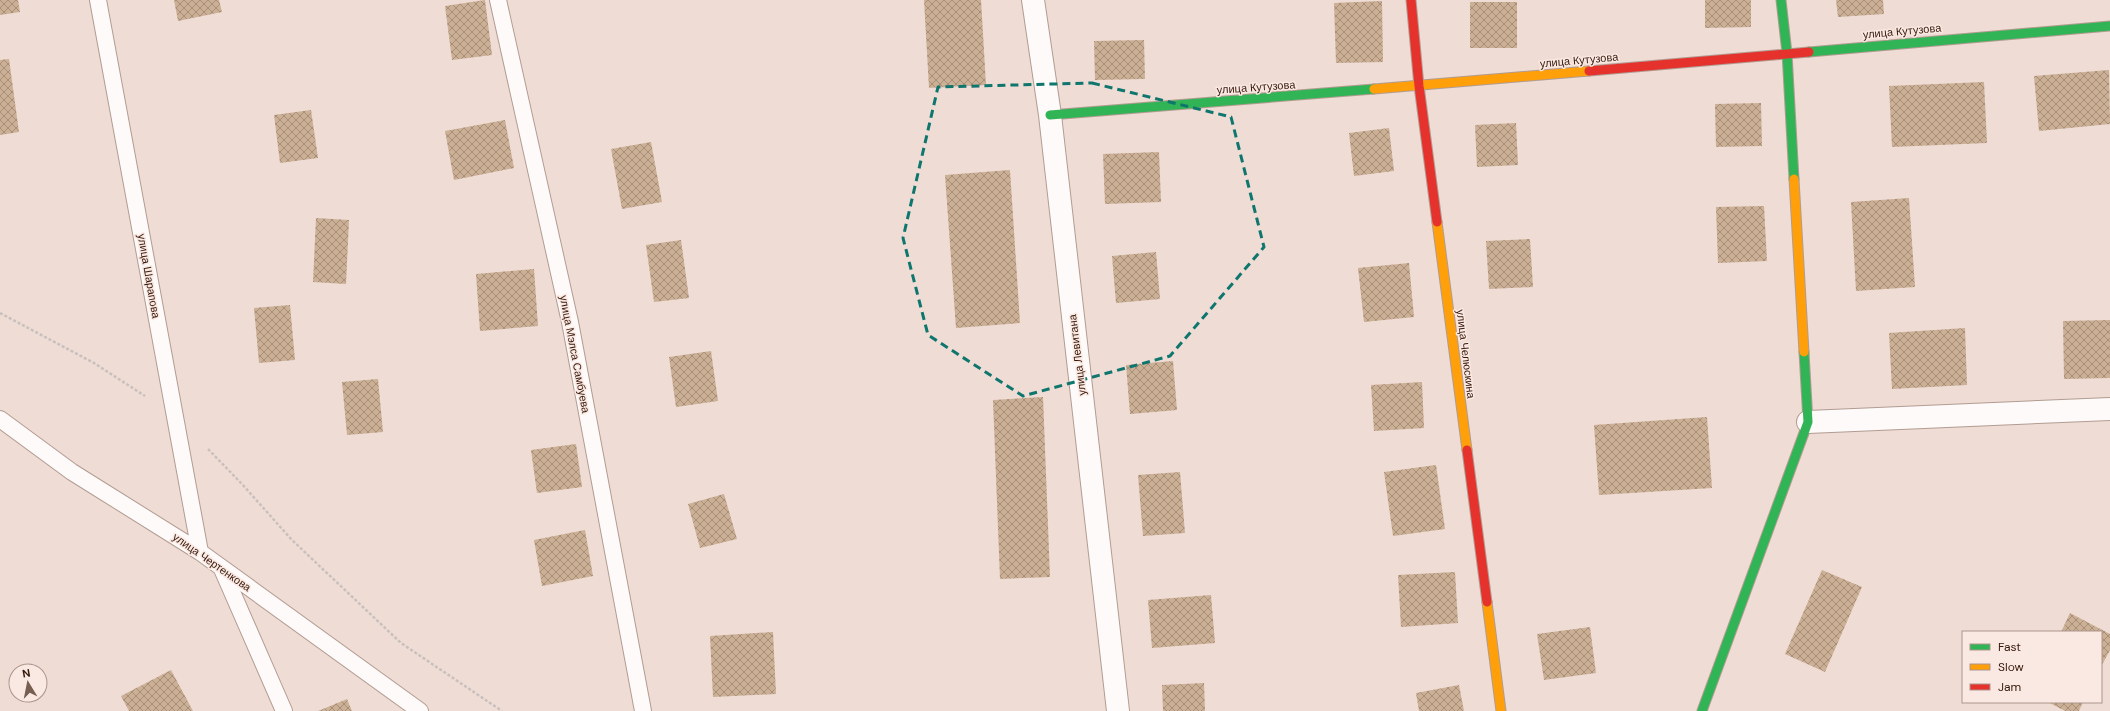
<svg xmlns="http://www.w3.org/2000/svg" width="2110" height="711" font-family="'DM Sans',sans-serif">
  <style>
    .building { fill: url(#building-cross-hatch) }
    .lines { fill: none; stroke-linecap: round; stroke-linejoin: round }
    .lane-casing { stroke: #b29c92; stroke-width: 18 }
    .street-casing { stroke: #b29c92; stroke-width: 24 }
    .fast-casing { stroke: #b29c92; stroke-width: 11 }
    .slow-casing { stroke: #b29c92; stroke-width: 11 }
    .jam-casing { stroke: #b29c92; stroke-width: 11 }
    .path { stroke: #c9c0bd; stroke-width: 2.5; stroke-dasharray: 3 2; stroke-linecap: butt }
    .lane { stroke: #fdfaf9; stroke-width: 16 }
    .street { stroke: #fdfaf9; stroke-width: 22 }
    .fast { stroke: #30b455; stroke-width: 9 }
    .slow { stroke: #ff9f0a; stroke-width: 9 }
    .jam { stroke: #e5322d; stroke-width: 9 }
    .marked { fill: none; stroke: #0f766e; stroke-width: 3; stroke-dasharray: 8 5; stroke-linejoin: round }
    .labels { text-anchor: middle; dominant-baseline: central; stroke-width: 3; stroke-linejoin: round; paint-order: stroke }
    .street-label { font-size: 11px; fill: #36180b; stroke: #fae9e2 }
  </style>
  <defs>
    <pattern id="building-cross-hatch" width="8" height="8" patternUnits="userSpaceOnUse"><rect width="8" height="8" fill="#ccb095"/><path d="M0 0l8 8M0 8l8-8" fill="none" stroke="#a68e78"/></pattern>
  </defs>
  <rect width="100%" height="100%" fill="#efdcd5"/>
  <path class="building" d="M0,0H18L20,12L0,15Z
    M174,0H219L222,12L178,21Z
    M485,0L492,55L452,60L445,6Z
    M924,0H981L986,85L929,88Z
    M1705,0H1751V27L1705,28Z
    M1836,0H1883L1884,14L1838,17Z
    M1382,1L1383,62L1336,63L1334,3Z
    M1470,2H1517V48H1470Z
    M1144,40L1145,79L1095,80L1094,41Z
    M9,59L19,132L0,135V60Z
    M2109,70L2110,124L2039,131L2034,76Z
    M1984,82L1987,143L1892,147L1889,86Z
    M1761,103L1762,146L1716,147L1715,104Z
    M311,110L318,158L280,163L274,115Z
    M505,120L514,168L454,180L445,131Z
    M1516,123L1518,165L1477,167L1475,125Z
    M1389,128L1394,171L1354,176L1349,133Z
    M651,142L662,202L622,209L611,149Z
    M1159,152L1161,202L1105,204L1103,154Z
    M1010,170L1020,323L956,328L945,175Z
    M1909,198L1915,287L1856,291L1851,202Z
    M1764,206L1767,261L1718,263L1716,207Z
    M316,218L349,220L346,284L313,282Z
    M1530,239L1533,287L1489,289L1486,241Z
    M681,240L689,298L654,302L646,245Z
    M1156,252L1160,299L1116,303L1112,256Z
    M1409,263L1414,317L1364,322L1358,268Z
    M534,269L538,326L480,331L476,274Z
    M290,305L295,360L259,363L254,308Z
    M2110,320V378L2064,379L2063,321Z
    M1965,328L1967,385L1892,389L1889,333Z
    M711,351L718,401L676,407L669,357Z
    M1173,361L1177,410L1130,414L1126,365Z
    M378,379L383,432L347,435L342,382Z
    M1422,382L1424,428L1374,431L1371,385Z
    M1043,397L1050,577L1000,579L993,400Z
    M1707,417L1712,488L1599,495L1594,425Z
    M576,444L582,487L537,493L531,450Z
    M1436,465L1445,529L1393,536L1384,472Z
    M1180,472L1185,533L1143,536L1138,475Z
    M724,494L737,539L700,548L688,504Z
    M585,530L593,576L542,586L534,540Z
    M1822,570L1862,587L1825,672L1785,654Z
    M1455,572L1458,623L1401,627L1398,575Z
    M1211,595L1215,643L1152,648L1148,600Z
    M2070,613L2110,634V650L2101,667V632H2061Z
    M1590,627L1596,673L1544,680L1537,634Z
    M773,632L776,694L713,697L710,636Z
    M171,670L193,711H129L121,696Z
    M1204,683L1205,711H1163L1162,685Z
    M1459,685L1464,711H1419L1416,693Z
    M347,699L352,711H318Z
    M2048,702H2083L2079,711H2065Z"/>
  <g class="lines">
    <g class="lane-casing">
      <path id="lane" d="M98,0L200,552
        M498,0L570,322L643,711
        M0,419L72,472L200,552L420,711
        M222,569L284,711"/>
    </g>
    <g class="street-casing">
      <path id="street" d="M1033,0L1050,115L1118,711
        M1808,422L2110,409"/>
    </g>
    <g class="fast-casing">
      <path id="fast" d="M1781,0L1787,53L1794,179
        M1809,52L2110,26
        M1050,115L1374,89
        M1702,711L1808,422L1804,352"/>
    </g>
    <g class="slow-casing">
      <path id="slow" d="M1374,89L1589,71
        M1794,179L1804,352
        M1437,222L1467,450
        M1487,602L1501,711"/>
    </g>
    <g class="jam-casing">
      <path id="jam" d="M1411,0L1419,86L1437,222
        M1589,71L1809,52
        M1467,450L1487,602"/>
    </g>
    <path class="path" d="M0,313L94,363L145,396
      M208,449L242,484L291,539L401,643L502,711"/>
    <use href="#lane" class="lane"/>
    <use href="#street" class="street"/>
    <use href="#fast" class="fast"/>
    <use href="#slow" class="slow"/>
    <use href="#jam" class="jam"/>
  </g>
  <path class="marked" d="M1092,83L1231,117L1264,247L1170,356L1023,396L928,335L903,238L938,87Z"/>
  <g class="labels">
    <g class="street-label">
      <text transform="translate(1902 31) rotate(-5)">улица Кутузова</text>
      <text transform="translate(1579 60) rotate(-5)">улица Кутузова</text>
      <text transform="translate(1256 87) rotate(-4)">улица Кутузова</text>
      <text transform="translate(149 276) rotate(80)">улица Шарапова</text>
      <text transform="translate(575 354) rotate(79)">улица Мэлса Самбуева</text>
      <text transform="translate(1466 354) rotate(83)">улица Челюскина</text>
      <text transform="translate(1077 355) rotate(-97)">улица Левитана</text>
      <text transform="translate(212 562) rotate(35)">улица Чертенкова</text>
    </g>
  </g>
  <rect x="1962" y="631" width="140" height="72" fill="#fae9e2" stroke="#ac958c"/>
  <rect x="1970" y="644" width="20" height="6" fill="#30b455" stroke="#ac958c"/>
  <text x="1998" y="651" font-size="12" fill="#36180b">Fast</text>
  <rect x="1970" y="664" width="20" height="6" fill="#ff9f0a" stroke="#ac958c"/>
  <text x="1998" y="671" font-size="12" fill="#36180b">Slow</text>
  <rect x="1970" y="684" width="20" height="6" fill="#e5322d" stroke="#ac958c"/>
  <text x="1998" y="691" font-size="12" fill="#36180b">Jam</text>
  <g transform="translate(28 683) rotate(350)"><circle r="19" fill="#fae9e2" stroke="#ac958c"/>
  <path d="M0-3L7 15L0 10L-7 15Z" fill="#775d52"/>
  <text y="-6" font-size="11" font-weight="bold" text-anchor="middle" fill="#36180b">N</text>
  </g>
</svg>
